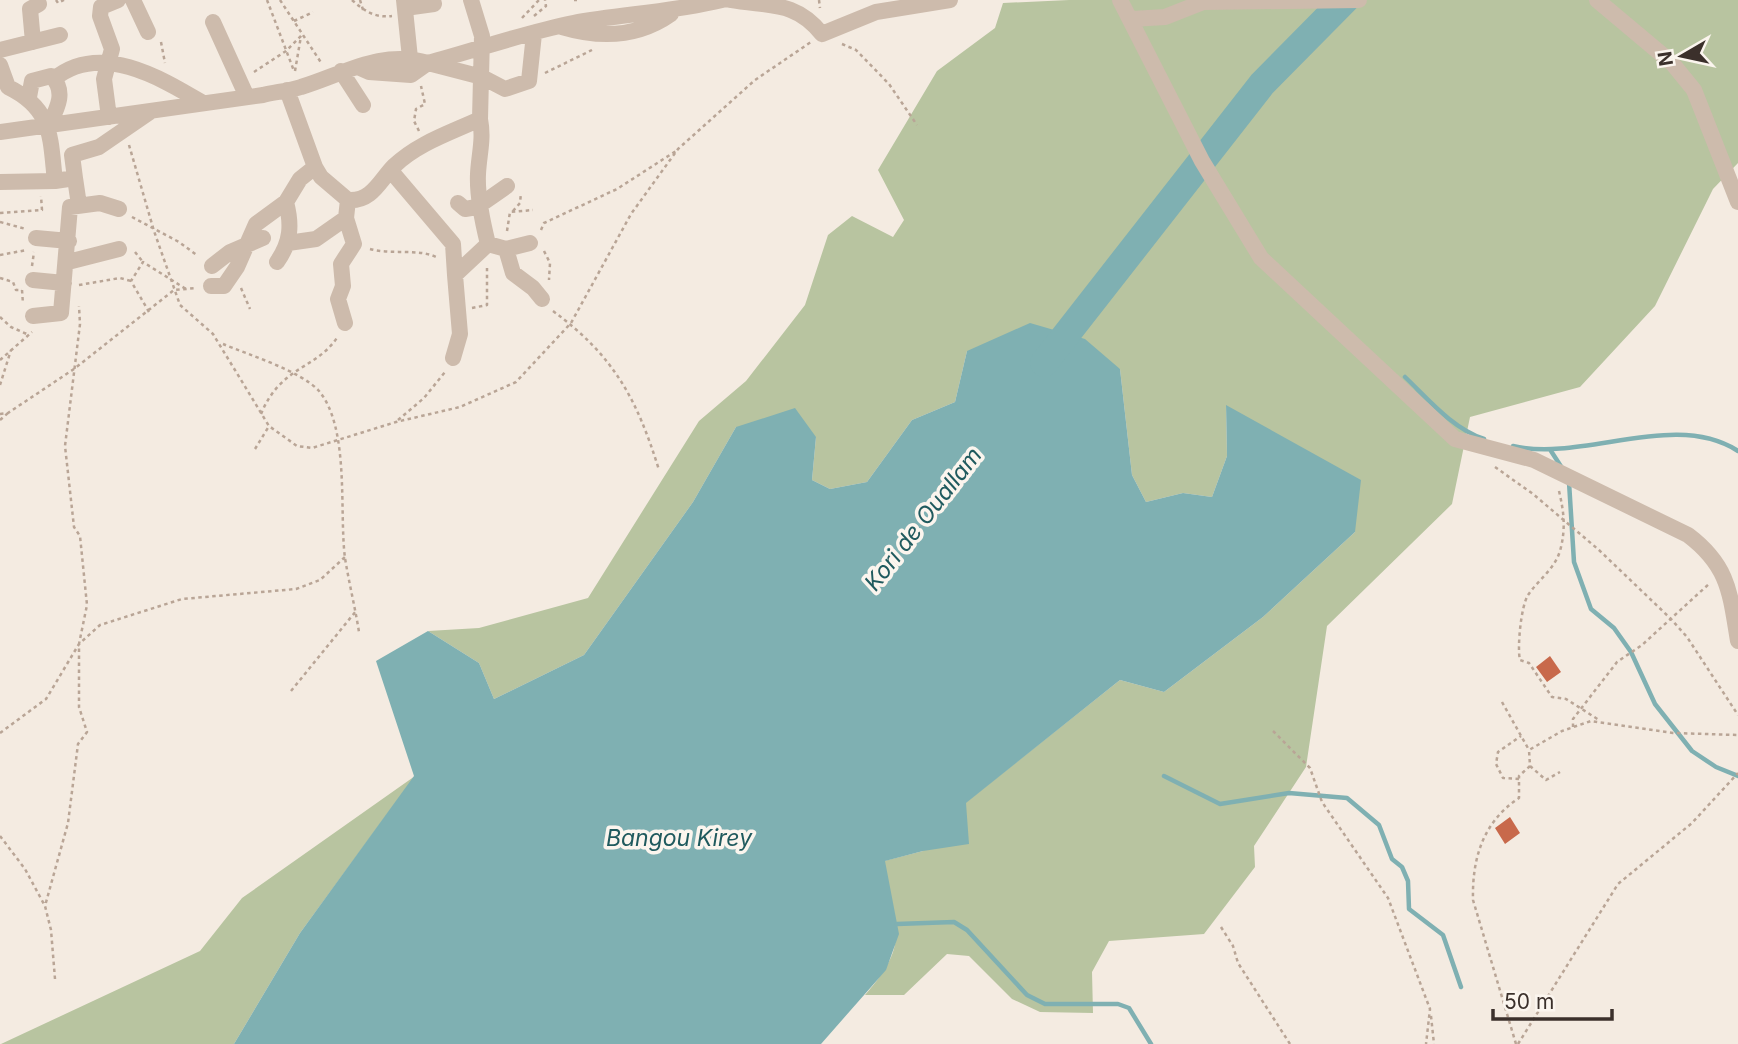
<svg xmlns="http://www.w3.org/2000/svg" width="1738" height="1044" font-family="Inter,sans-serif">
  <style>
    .green { fill: #b8c4a0 }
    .water { fill: #7fb0b2 }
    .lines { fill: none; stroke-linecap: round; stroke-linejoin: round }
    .stream { stroke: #7fb0b2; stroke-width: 4.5 }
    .river { stroke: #7fb0b2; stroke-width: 28 }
    .building { fill: #c8694b }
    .path { stroke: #b9a596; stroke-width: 2.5; stroke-dasharray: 3.5 3.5; stroke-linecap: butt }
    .minor { stroke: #cdbbac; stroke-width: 16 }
    .labels { text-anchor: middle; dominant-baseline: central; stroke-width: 7; stroke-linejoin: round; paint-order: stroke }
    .water-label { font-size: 23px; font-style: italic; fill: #1f5a5e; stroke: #fbf5ee }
  </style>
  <rect width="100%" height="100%" fill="#f4ebe1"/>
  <path class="green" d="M1069,0H1738V163L1713,189L1655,306L1580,387L1470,417L1452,504L1327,626L1306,767L1254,846L1255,867L1204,934L1109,941L1092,972L1093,1013L1040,1012L1012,999L969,956L947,954L904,995H865C913,941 894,925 884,861L923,851L965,803L1120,680L1164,692L1263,617L1355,532L1226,406L1227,456L1212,497L1183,493L1146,502L1132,475L1120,369L967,351L955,402L912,420L867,482L830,489L812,480L816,437L736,427L693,502L584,655L494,699L479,663L428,631L479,628L588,598L699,421L746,381L805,305L828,235L852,216L893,237L904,220L878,170L937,71L995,28L1003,3Z
    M415,776L300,933L234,1044H1L200,951L242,898Z"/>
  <path class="water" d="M1030,323L1085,339L1120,369L1132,475L1146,502L1183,493L1212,497L1227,456L1226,405L1361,480L1355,532L1263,617L1164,692L1120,680L966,803L969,844L923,851L885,861L899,934L886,970L821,1044H234L300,933L414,776L376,661L428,631L479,663L494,699L584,655L693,502L736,427L795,408L816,437L812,480L830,489L867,482L912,420L955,402L967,351Z"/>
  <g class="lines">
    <path class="stream" d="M1405,377C1429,400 1452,428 1484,439
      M1513,446C1584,462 1674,410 1738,451
      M1551,451L1562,468
      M1569,482L1574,562L1591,609L1614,628L1631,652L1655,704L1692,751L1716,767L1738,776
      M1164,776L1220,804L1289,793L1347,798L1379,825L1392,859L1402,867L1408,881L1409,909L1443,935L1461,987
      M897,924L954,922L967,930L1027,995L1045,1004H1118L1129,1008L1151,1044"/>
    <path class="river" d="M1044,363L1262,84L1345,0"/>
  </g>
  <path class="building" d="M1550,656L1561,672L1547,682L1536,667Z
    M1510,817L1520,833L1505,844L1495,828Z"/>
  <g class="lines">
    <path class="path" d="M56,0L58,3L64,0
      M267,0L294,71
      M280,0L322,64
      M352,0C364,11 375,18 392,16
      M360,0L363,10
      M574,0H577
      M819,0L820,8
      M534,16L546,6L545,0
      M522,18L539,0
      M294,21L313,12
      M161,42L165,63
      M842,44L856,50L889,84L917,125
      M295,71L301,36
      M254,72L286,51L301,36
      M545,73L592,50
      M419,131L414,121L416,109L425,104L421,86
      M129,145L154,231L180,305L213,334L269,426L297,446L312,448L396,422L460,407L516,382L571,323L631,214L678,149L755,80L811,42
      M513,211L520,203L521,193
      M0,213L42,210L41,196
      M132,217L179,242L198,256
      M0,222L26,229
      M541,230L544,223L617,189L676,151
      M507,231L510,212L533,210
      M370,249C391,255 421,248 438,258
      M544,251L550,263L549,280
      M135,252L143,262
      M0,255L27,250
      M32,266L34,252
      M0,278L13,282L16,290H22
      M79,285L120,278L131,281
      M241,288L250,309
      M22,290L23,304
      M472,308L487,305V268
      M553,311C614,356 637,399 659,470
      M149,312L131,281L143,262L186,289
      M0,317L11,327L29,335
      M223,344C249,355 301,371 319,391C350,428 339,513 345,558C349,583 355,607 359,632
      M0,360L32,332
      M0,385L11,350
      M0,414L8,413L74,369L174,290L197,288
      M261,414C281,365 318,369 338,336
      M0,420L8,413
      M398,420L424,398L445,372
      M255,449L269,426
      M1495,467L1533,494L1599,550L1671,619L1687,637L1738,715
      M1559,491C1564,512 1566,529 1560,551C1554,570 1538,580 1528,595C1521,606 1517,648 1520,660L1529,663L1552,697L1566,699L1599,720
      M291,691L356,611
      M1502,702L1529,750
      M1573,727V719L1617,662L1642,645L1710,583
      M1273,731L1310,768L1322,802L1388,898L1430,1009L1426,1044
      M0,733L46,699L79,644L100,625L182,599L296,589L320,580L345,557
      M1530,766L1546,780L1560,772
      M1519,779L1503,778L1496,764L1498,752L1521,736
      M0,836L25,869L45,906
      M1221,927L1233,946L1238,963L1290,1044
      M55,979L51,930L45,906L68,823L78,744L87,732L79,707V644L87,605L80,536L74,527L65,446L80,324L79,306
      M1431,1016L1434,1044
      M1516,1044L1473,900C1472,858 1483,822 1519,798V776L1530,766L1529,750L1562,731L1591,721L1673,733L1738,735
      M1518,1044L1618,884L1692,823L1738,773"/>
    <path class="minor" d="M133,0L148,32
      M404,0L410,58
      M730,0C769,7 795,0 822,34L876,12L950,0
      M1120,0L1202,161L1261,258L1455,439L1534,460L1688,535C1729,566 1730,593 1738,641
      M1597,0L1672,63L1694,90L1738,202
      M405,8L434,4L433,0
      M1132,19L1165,17L1203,2L1359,0
      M213,22L247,97
      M562,27C599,38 637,38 671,14
      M33,42L30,9L39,4
      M0,50L60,35
      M0,65L8,87C53,109 50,137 55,181L75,178L79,205
      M360,68L369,72L411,75L428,63L482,77L505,89L529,81L534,34
      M341,71L363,105
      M54,79C100,41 161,78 203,103
      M287,90L315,167L321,177L348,200C372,202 380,180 394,166C418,143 450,133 480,119L482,36L471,0
      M29,97L32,81L51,76C67,91 57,109 49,125
      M109,117L104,79L112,49L100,16L101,7L118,0
      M480,119C484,139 479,154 478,174C477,194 483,224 488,244L506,249L530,243
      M0,132L263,95C275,92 289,91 301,87C344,74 381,49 428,63C476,50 524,33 573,23C623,14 673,12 722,0
      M391,171L453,244L455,275
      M75,178L72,155L99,147L150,112
      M0,182L55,181
      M458,203L465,209L477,207L507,186
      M36,238L69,241
      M288,243L316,239L346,218
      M506,249L513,273L533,288L542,299
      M68,262L119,249
      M277,262C291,242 292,225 286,202L300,179L315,167
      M212,266L230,252L263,238
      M33,280L64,283
      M211,286H224L237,267L256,224L286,202
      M33,316L61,313L70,207L100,203L119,209
      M345,323L338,299L343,286L341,264L354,244L346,218L348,200
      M453,358L460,334L455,275L488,244"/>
  </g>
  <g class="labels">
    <g class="water-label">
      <text transform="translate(923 519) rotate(-52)">Kori de Ouallam</text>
      <text x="679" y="838">Bangou Kirey</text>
    </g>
  </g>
  <g transform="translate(1682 56) rotate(261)" stroke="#fbf5ee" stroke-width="5" paint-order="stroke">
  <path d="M0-5L12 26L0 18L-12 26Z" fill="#3b302b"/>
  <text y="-10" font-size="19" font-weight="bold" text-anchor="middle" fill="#3b302b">N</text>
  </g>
  <path d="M1493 1009v10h119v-10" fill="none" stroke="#3b302b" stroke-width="3.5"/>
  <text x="1504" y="1009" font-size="21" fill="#3b302b" stroke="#fbf5ee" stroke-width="5" paint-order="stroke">50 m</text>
</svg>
